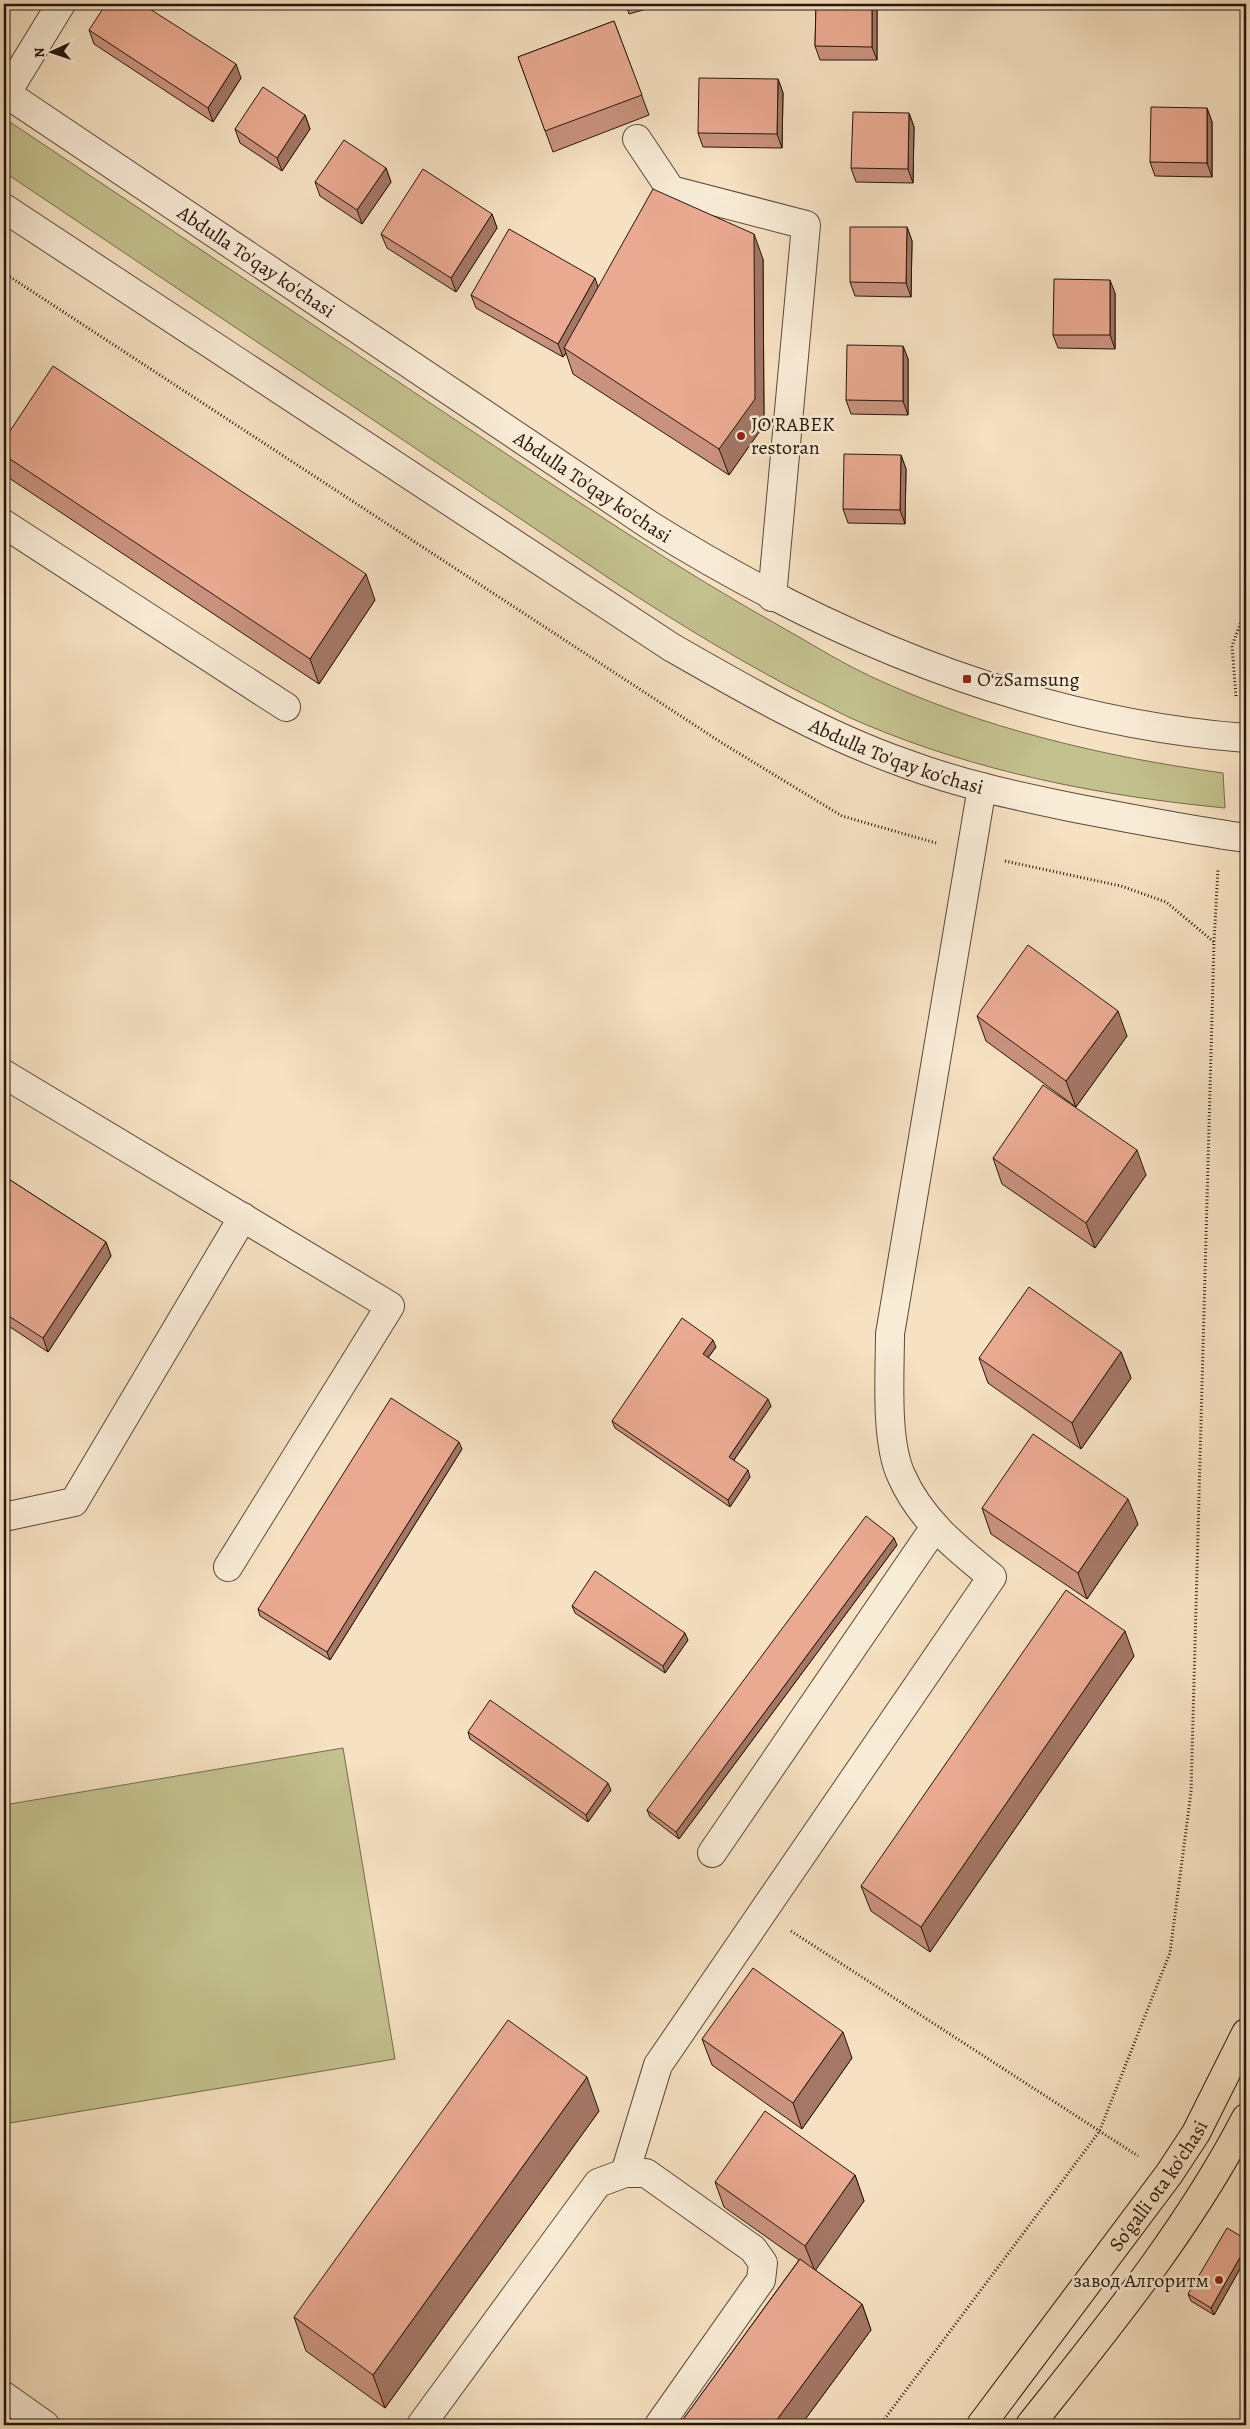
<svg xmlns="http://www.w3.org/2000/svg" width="1250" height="2429" font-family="Alegreya,serif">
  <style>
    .green { fill: #c3c18e; stroke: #746c4d }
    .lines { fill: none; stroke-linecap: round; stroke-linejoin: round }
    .minor-casing { stroke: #5a493a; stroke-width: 30 }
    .major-casing { stroke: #26160c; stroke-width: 30 }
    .path { stroke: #26160c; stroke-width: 3; stroke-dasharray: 1 2.5; stroke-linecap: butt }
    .minor { stroke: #f9ecd7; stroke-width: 28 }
    .major { stroke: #f6e1c2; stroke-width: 28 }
    .wall { fill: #c9927e; stroke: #26160c }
    .shaded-wall { fill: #a47766; stroke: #26160c }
    .building { fill: #eaaa92; stroke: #26160c }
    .poi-dot { fill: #8f2418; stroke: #f9ecd7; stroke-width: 2 }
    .labels { text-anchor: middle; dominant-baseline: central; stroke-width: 5; stroke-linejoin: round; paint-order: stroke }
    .street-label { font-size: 20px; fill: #26160c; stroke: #f9ecd7 }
    .poi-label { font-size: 20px; fill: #26160c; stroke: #f9ecd7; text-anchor: start }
  </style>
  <rect width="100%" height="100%" fill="#f6e1c2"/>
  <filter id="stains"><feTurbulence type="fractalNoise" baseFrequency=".004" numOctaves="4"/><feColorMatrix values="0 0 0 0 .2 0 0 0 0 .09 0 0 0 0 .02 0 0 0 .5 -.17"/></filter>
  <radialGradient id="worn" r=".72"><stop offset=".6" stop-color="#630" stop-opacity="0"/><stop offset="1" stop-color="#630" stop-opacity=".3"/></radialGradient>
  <path class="green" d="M4,118C154,218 304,319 454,419C565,493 675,568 792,633C818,648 844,664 872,677C981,728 1104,757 1223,773L1225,808C1101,796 977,772 862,723C844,716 828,706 811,698C743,663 679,624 616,583L4,172Z
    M343,1748L395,2059L4,2124V1805Z"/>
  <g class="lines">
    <g class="minor-casing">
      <g id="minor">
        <path id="s1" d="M4,92L651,526C831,638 1033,722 1246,738"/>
        <path d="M6,94L61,4"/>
        <path d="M637,139L671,190L806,225L772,597"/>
        <path id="s2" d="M4,208L671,647C746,690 822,734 904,763C960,784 1017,796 1075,808C1132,819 1189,830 1246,838"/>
        <path d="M4,524L286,707"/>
        <path d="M4,1074L390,1306L228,1567"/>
        <path d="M4,1517L74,1502L243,1217"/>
        <path d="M712,1853L935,1527"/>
        <path d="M625,2173L658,2065L992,1577C956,1548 920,1519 901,1475C885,1440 890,1373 890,1334L982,787"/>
        <path d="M4,2396L45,2425"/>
        <path d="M421,2425L598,2183L625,2173H646L753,2249L763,2263L761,2280L659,2425"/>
      </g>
    </g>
    <g class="major-casing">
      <g id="major">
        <path id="s3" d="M981,2425L1169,2174L1196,2133L1246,2033"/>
        <path d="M1030,2425C1108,2327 1188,2230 1246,2118"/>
      </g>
    </g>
    <path class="path" d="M4,273L722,743L842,816L936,843
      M1236,696L1232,646L1246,608
      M1005,861L1121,886L1166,902L1214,942
      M791,1931L1138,2156
      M880,2425L1099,2132L1170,1953L1191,1792L1214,942L1218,869"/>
    <use href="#minor" class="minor"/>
    <use href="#major" class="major"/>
  </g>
  <path class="wall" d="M626,4H664L629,14Z
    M816,4H877V60H820L815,46Z
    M614,21L649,115L553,152L518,57Z
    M89,30L241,78L213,122L94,44Z
    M778,79L783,93L782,148L703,147L698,133Z
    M1207,108L1212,122V177L1155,176L1150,162Z
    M909,113L914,127L913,183L856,182L851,168Z
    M305,115L310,129L282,171L240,143L235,129Z
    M386,168L391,182L362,224L320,196L315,182Z
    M492,214L497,228L456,292L387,248L381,234Z
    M907,227L912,241L911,297L855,296L850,282Z
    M763,259L764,425L729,475L573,374L566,353L563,357L476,308L471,295L598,287Z
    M1115,293V349L1058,348L1053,335Z
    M903,346L908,359V415L851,414L846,400Z
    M4,440L375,600L319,684L6,476L4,469Z
    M901,455L906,469L905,524L848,523L843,509Z
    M977,1016L1127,1036L1076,1107L986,1041Z
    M993,1158L1146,1175L1095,1248L1002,1184Z
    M4,1176L106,1242L111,1256L48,1352L4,1323Z
    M716,1347L708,1358L771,1406L734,1460L750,1477L730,1507L615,1428L612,1421Z
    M1121,1352L1131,1378L1081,1449L988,1383L979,1358Z
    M462,1449L330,1660L260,1616L258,1609Z
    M982,1508L1138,1524L1087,1599L991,1534Z
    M897,1545L679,1839L650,1817L647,1810Z
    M572,1606L688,1640L665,1673L575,1613Z
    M1134,1656L930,1952L871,1911L861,1886Z
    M468,1732L611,1790L588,1822L470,1739Z
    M702,2039L852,2058L802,2129L712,2065Z
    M599,2111L385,2408L306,2351L294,2317Z
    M855,2175L864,2201L815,2270L862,2304L871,2330L801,2425H679L799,2260L724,2207L715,2182Z
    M1246,2239V2258L1214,2315L1191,2301L1188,2294Z"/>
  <path class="shaded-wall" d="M872,4H877V60L872,47Z
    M236,64L241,78L213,122L208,108Z
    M778,79L783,93L782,148L777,134Z
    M1207,108L1212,122V177L1207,163Z
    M909,113L914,127L913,183L908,169Z
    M305,115L310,129L282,171L277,158Z
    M386,168L391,182L362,224L357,210Z
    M492,214L497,228L456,292L451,278Z
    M907,227L912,241L911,297L906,283Z
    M754,234L763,259L764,425L729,475L719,449Z
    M595,278L600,292L564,348L566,353L563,357L558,344Z
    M1110,280L1115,293V349L1110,335Z
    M7,308L9,315L4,323V312Z
    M903,346L908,359V415L903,401Z
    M901,455L906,469L905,524L900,510Z
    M366,574L375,600L319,684L310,659Z
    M1118,1011L1127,1036L1076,1107L1066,1081Z
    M1137,1150L1146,1175L1095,1248L1086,1223Z
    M106,1242L111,1256L48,1352L43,1338Z
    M713,1340L716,1347L705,1361L703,1354Z
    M1121,1352L1131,1378L1081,1449L1072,1423Z
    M768,1399L771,1406L731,1464L729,1457Z
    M459,1442L462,1449L330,1660L327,1652Z
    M748,1470L750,1477L730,1507L728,1500Z
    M1128,1499L1138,1524L1087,1599L1078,1573Z
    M894,1538L897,1545L679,1839L676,1832Z
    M1125,1631L1134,1656L930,1952L921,1927Z
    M685,1633L688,1640L665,1673L663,1666Z
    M608,1783L611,1790L588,1822L586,1815Z
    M843,2032L852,2058L802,2129L793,2103Z
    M587,2077L599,2111L385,2408L373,2375Z
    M855,2175L864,2201L815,2271L805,2246Z
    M1246,2247V2258L1214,2315L1211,2308Z
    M862,2304L871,2330L801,2425H773Z"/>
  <path class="building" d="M106,4H142L236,64L208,108L89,30Z
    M816,4H872V47L815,46Z
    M614,21L642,95L545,131L518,57Z
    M699,78L778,79L777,134L698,133Z
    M263,87L305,115L277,158L235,129Z
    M1151,107L1207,108V163L1150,162Z
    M853,112L909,113L908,169L851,168Z
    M344,140L386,168L357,210L315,182Z
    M423,169L492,214L451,278L381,234Z
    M653,189L754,234L755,399L719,449L564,348Z
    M850,227H907L906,283L850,282Z
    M509,229L595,278L558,344L471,295Z
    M1054,279L1110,280V335H1053Z
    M4,305L7,308L4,312Z
    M847,345L903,346V401L846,400Z
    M53,366L366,574L310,659L4,455V440Z
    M844,454L901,455L900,510L843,509Z
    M1028,945L1118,1011L1066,1081L977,1016Z
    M1043,1085L1137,1150L1086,1223L993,1158Z
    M4,1176L106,1242L43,1338L4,1313Z
    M1029,1287L1121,1352L1072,1423L979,1358Z
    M682,1318L713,1340L703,1354L768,1399L729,1457L748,1470L728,1500L612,1421Z
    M391,1398L459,1442L327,1652L258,1609Z
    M1033,1434L1128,1499L1078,1573L982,1508Z
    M866,1516L894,1538L676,1832L647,1810Z
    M595,1571L685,1633L663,1666L572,1606Z
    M1066,1590L1125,1631L921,1927L861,1886Z
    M490,1700L608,1783L586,1815L468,1732Z
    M753,1968L843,2032L793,2103L702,2039Z
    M508,2020L587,2077L373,2375L294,2317Z
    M765,2111L855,2175L805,2246L715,2182Z
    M1227,2228L1246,2239V2247L1211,2308L1188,2294Z
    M800,2259L862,2304L773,2425H679Z"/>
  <g class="poi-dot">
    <circle cx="741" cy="436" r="5"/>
    <rect x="962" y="674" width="10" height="10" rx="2.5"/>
    <circle cx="1219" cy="2280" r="5"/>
  </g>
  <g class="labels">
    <g class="street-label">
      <text stroke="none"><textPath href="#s1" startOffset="304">Abdulla To'qay ko'chasi</textPath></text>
      <text stroke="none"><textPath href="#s1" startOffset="709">Abdulla To'qay ko'chasi</textPath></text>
      <text stroke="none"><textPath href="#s2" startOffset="1050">Abdulla To'qay ko'chasi</textPath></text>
      <text stroke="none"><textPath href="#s3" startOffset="298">So'galli ota ko'chasi</textPath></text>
    </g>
    <g class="poi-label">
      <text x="751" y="424">JO'RABEK<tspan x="751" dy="23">restoran</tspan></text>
      <text x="977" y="679">OʻzSamsung</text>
      <text x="1209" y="2280" text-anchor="end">завод Алгоритм</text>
    </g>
  </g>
  <rect width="1250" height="2429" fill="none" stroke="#f6e1c2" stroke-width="20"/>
  <rect x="5" y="5" width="1240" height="2419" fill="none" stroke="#26160c" stroke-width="2.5"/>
  <rect x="10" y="10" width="1230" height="2409" fill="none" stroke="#26160c"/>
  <g transform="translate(52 52) rotate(267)" stroke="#f9ecd7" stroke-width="4" paint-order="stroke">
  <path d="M0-4L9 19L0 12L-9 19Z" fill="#26160c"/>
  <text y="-8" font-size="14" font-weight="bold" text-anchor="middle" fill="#26160c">N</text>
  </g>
  <rect width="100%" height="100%" filter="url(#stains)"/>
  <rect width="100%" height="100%" fill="url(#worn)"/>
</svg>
